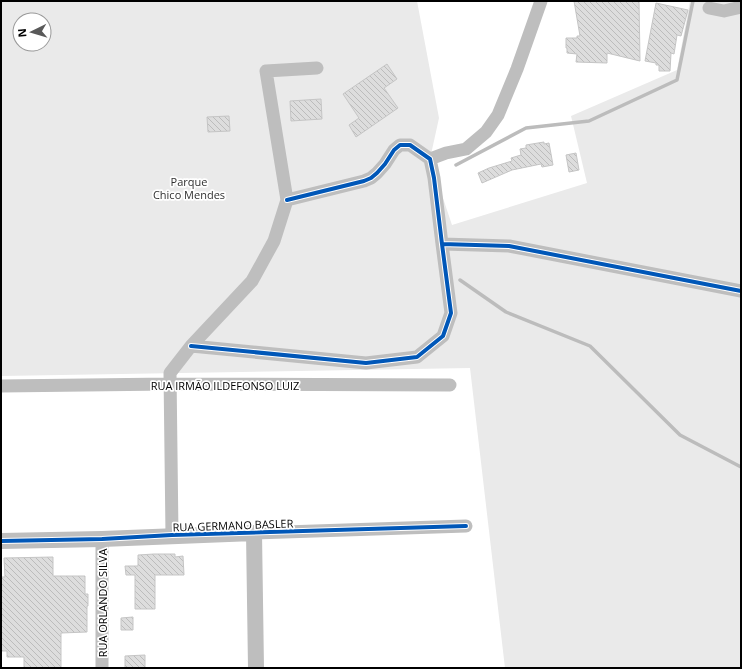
<svg xmlns="http://www.w3.org/2000/svg" width="742" height="669" font-family="'Open Sans',sans-serif">
  <style>
    .park { fill: #eaeaea; fill-rule: evenodd }
    .lines { fill: none; stroke-linecap: round; stroke-linejoin: round }
    .stream { stroke: #bcbcbc; stroke-width: 3.5 }
    .building { fill: url(#building-back-hatch); stroke: #c5c5c5 }
    .minor { stroke: #bebebe; stroke-width: 13 }
    .tertiary { stroke: #bebebe; stroke-width: 16 }
    .cycleway-casing { stroke: #fff; stroke-width: 6 }
    .cycleway { stroke: #0057b8; stroke-width: 4 }
    .labels { text-anchor: middle; dominant-baseline: central; stroke-width: 3.5; stroke-linejoin: round; paint-order: stroke }
    .park-label { font-size: 11px; fill: #303030; stroke: #fff }
    .street-label { font-size: 11px; fill: #000; stroke: #fff }
  </style>
  <defs>
    <pattern id="building-back-hatch" width="6" height="6" patternUnits="userSpaceOnUse"><rect width="6" height="6" fill="#ddd"/><path d="M-1 5l2 2M0 0l6 6M5-1l2 2" fill="none" stroke="#bcbcbc"/></pattern>
  </defs>
  <rect width="100%" height="100%" fill="#fff"/>
  <path class="park" d="M1,1H417L439,118L430,159L452,225L587,183L571,116L677,70L690,1L741,2V668H505L470,368L1,376ZM20,20H44V44H20Z"/>
  <g class="lines">
    <path class="stream" d="M456,165L526,128L589,121L677,80L693,1
      M460,280L506,312L590,346L680,435L741,467"/>
  </g>
  <path class="building" d="M574,1H639L640,61L607,53V63L576,62L577,54L567,53V48H566V38H577V36H580Z
    M656,3L688,10L681,36L677,35L674,54L671,53L670,71H659V65H656V63L645,61Z
    M387,64L397,79L384,88L398,108L356,137L349,125L359,118L343,94Z
    M321,99L322,119L291,121L290,101Z
    M229,116L230,131L208,132L207,117Z
    M544,142V144L549,143L553,165L542,167L541,164L512,170L482,183L478,173L489,168L512,161L511,158L521,155L520,149L526,148V145Z
    M576,153L579,170L569,172L566,155Z
    M154,554H175V557L183,556L184,575H155V609H135V575H126L125,566H138V555Z
    M53,557V576H85V594H88V606H87V632L61,633V668H24V657H7V651H1V577H5L4,558Z
    M133,617V630H121V618Z
    M145,655V668H125V656Z"/>
  <g class="lines">
    <path class="minor" d="M709,8L724,11L741,7
      M430,159L446,153L466,149L486,132L498,115L517,69L541,1
      M442,244L509,246L741,291
      M191,346L366,363L417,357L443,336L451,313L442,244L434,178L430,159L410,145H400L394,150L385,164L377,173L371,178L364,181L287,200
      M1,386L170,384L450,385
      M254,533L466,526
      M172,535L170,373L191,346L252,281L274,241L287,200L266,71L317,68
      M102,539V668"/>
    <path class="tertiary" d="M1,541L102,539L254,533L256,668"/>
    <g class="cycleway-casing">
      <path id="cycleway" d="M442,244L509,246L741,291
        M191,346L366,363L417,357L443,336L451,313L442,244L434,178L430,159L410,145H400L394,150L385,164L377,173L371,178L364,181L287,200
        M1,541L102,539L172,535L466,526"/>
    </g>
    <use href="#cycleway" class="cycleway"/>
  </g>
  <g class="labels">
    <g class="park-label">
      <text x="189" y="181">Parque<tspan x="189" dy="13">Chico Mendes</tspan></text>
    </g>
    <g class="street-label">
      <text x="225" y="385">RUA IRMÃO ILDEFONSO LUIZ</text>
      <text transform="translate(233 525) rotate(-2)">RUA GERMANO BASLER</text>
      <text transform="translate(102 603) rotate(-90)">RUA ORLANDO SILVA</text>
    </g>
  </g>
  <rect width="742" height="669" fill="none" stroke="#000000" stroke-width="4"/>
  <g transform="translate(32 32) rotate(265)"><circle r="19" fill="#ffffff" stroke="#999999"/>
  <path d="M0-3L7 15L0 10L-7 15Z" fill="#595959"/>
  <text y="-6" font-size="11" font-weight="bold" text-anchor="middle" fill="#000000">N</text>
  </g>
</svg>
